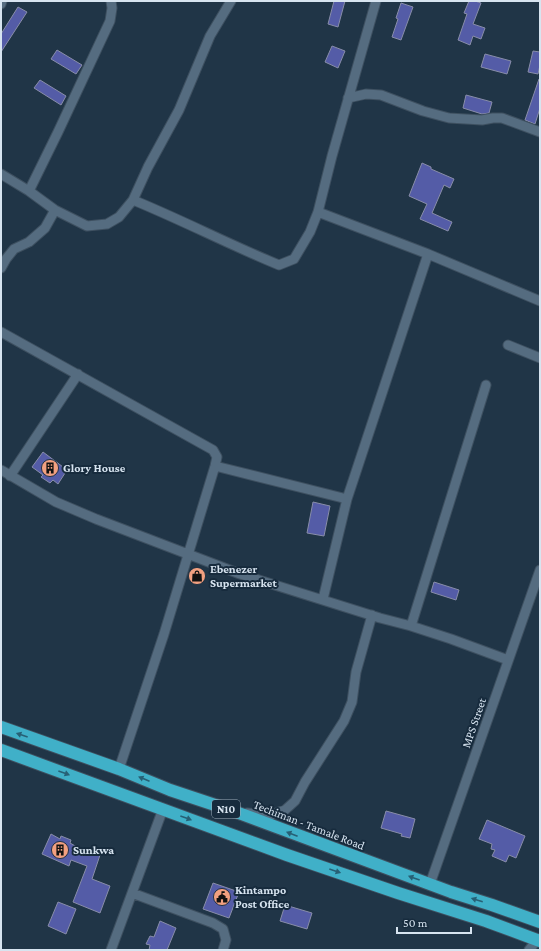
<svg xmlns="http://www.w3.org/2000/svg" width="541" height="951" font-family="'Crimson Pro',serif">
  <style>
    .building { fill: #545ca7; stroke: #888da9 }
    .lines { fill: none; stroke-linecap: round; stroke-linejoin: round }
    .street-casing { stroke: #3e5060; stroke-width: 11 }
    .highway-casing { stroke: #3e5060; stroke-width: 14 }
    .street { stroke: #556c80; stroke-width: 9 }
    .highway { stroke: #40b0c8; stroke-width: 12 }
    .oneway { fill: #276075 }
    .labels { text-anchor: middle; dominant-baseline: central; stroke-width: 4; stroke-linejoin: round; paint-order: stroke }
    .shield { fill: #172b3d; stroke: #9dacba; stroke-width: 1 }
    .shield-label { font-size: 11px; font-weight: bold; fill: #d7e4f0 }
    .poi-label { font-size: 12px; font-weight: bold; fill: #d7e4f0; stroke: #172b3d; text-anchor: start }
    .street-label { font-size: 12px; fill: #d7e4f0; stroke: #172b3d }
  </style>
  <rect width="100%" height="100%" fill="#203547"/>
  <path class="building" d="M334,1H345L338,27L328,24Z
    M469,1H475L481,3L473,24L485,28L481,39L473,36L470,45L458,40L467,14L464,13Z
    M401,3L413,7L401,40L392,37L398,19L396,18Z
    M18,7L27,12L1,52V34Z
    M332,46L345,51L338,68L325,62Z
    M57,50L82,65L76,74L51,59Z
    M533,51L540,52V65L538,74L528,72Z
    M485,54L511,61L507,74L481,67Z
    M539,79H540V108L535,124L525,120Z
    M40,80L66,96L61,105L34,88Z
    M466,95L492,102L489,113L482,114L463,108Z
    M422,163L431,167V169L454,179L450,188L444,185L432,213L452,222L448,231L420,219L427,204L409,196Z
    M43,452L67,470L58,484L53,480L50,483L41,477L43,475L32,467Z
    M313,502L330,506L324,536L307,533Z
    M434,582L459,590L456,600L431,592Z
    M386,811L415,819L410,838L401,836L402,834L381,828Z
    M487,820L525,836L516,858L509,855L506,862L492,856L495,850L491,849L492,844L479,839Z
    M51,834L60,839L61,836L71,840L70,843L77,847L100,855L92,879L110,886L100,913L73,902L87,866L71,860L69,866L42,854Z
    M213,883L239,892L229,918L203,909Z
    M58,902L76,909L66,934L48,926Z
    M285,905L312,913L307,929L280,921Z
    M160,921L176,928L167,950H149L150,945L146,944L150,936L154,937Z"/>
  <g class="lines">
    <g class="street-casing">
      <path id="street" d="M1,4L2,1
        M348,98L366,94L381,95L423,111L449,118L482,120L493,118H502L540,132
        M1,174L29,191L55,210L87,226L107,224L119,217L133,200L148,167L179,110L210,36L231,1
        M29,191L58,132L110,21L112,8L111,1
        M133,200C182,220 230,245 279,265L294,259L310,232L318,212L332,156L376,1
        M318,212L428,254L540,301
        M1,268L6,259L14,249L29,242L45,228L55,210
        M1,332L213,450L217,457L215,466L164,634L119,769
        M508,345L540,358
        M215,466L347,499
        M1,470L56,502L96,519L240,574L380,618L411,626L451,639L508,660
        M10,476L78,374
        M323,599L347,499L428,254
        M411,626L486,385
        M247,813L271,815L285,810L295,801L305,782L344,721L352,702L356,672L372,615
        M430,884L540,570
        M132,893L213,923L223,929L226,940L223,950
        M111,950L163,809
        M529,950L537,940"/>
    </g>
    <g class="highway-casing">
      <path id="highway" d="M1,727L119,769L170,790L236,812L451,892L492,905L540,922
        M1,750L287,855L398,893L486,921L540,941"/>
    </g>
    <use href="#street" class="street"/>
    <use href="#highway" class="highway"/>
  </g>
  <defs><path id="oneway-solid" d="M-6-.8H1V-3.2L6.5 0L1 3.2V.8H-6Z"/></defs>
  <g class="oneway">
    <use href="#oneway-solid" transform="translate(22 735) rotate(-161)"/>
    <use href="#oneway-solid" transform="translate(64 773) rotate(20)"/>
    <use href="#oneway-solid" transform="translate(144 779) rotate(-157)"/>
    <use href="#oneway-solid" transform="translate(186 818) rotate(20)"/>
    <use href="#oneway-solid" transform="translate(292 834) rotate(-159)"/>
    <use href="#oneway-solid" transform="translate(335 871) rotate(19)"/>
    <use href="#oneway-solid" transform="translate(414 878) rotate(-160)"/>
    <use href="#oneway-solid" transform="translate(477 900) rotate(-163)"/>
  </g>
  <defs>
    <g id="building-disc" transform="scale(0.9)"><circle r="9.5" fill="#f2a080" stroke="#172b3d"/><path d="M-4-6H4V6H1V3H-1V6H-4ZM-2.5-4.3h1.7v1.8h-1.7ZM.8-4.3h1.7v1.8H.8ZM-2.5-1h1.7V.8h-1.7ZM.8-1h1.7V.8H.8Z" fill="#111"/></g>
    <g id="shop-disc" transform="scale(0.9)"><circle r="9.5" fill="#f2a080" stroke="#172b3d"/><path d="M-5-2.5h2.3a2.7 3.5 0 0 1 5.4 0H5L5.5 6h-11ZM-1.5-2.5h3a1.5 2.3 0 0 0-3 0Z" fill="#111"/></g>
    <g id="civic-disc" transform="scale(0.9)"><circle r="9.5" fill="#f2a080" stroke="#172b3d"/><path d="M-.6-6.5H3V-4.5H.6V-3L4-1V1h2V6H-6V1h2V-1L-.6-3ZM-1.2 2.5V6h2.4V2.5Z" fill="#111"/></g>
  </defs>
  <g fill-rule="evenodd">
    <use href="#building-disc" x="50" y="468"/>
    <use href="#shop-disc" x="197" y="576"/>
    <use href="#building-disc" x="60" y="850"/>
    <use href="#civic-disc" x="222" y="897"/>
  </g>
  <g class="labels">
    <rect class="shield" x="212" y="800" width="28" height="18" rx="3"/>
    <g class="shield-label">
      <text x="226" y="809">N10</text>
    </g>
    <g class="poi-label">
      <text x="63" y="468">Glory House</text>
      <text x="210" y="569">Ebenezer<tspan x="210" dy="14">Supermarket</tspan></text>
      <text x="73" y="850">Sunkwa</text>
      <text x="235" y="890">Kintampo<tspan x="235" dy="14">Post Office</tspan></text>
    </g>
    <g class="street-label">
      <text transform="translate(474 723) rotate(-71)">MPS Street</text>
      <text transform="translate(309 825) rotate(21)">Techiman - Tamale Road</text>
    </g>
  </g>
  <rect width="541" height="951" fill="none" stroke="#d7e4f0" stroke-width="4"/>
  <path d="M397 927v6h74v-6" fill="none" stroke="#d7e4f0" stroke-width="2"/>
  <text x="403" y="927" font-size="12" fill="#d7e4f0" stroke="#172b3d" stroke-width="3" paint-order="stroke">50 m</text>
</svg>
